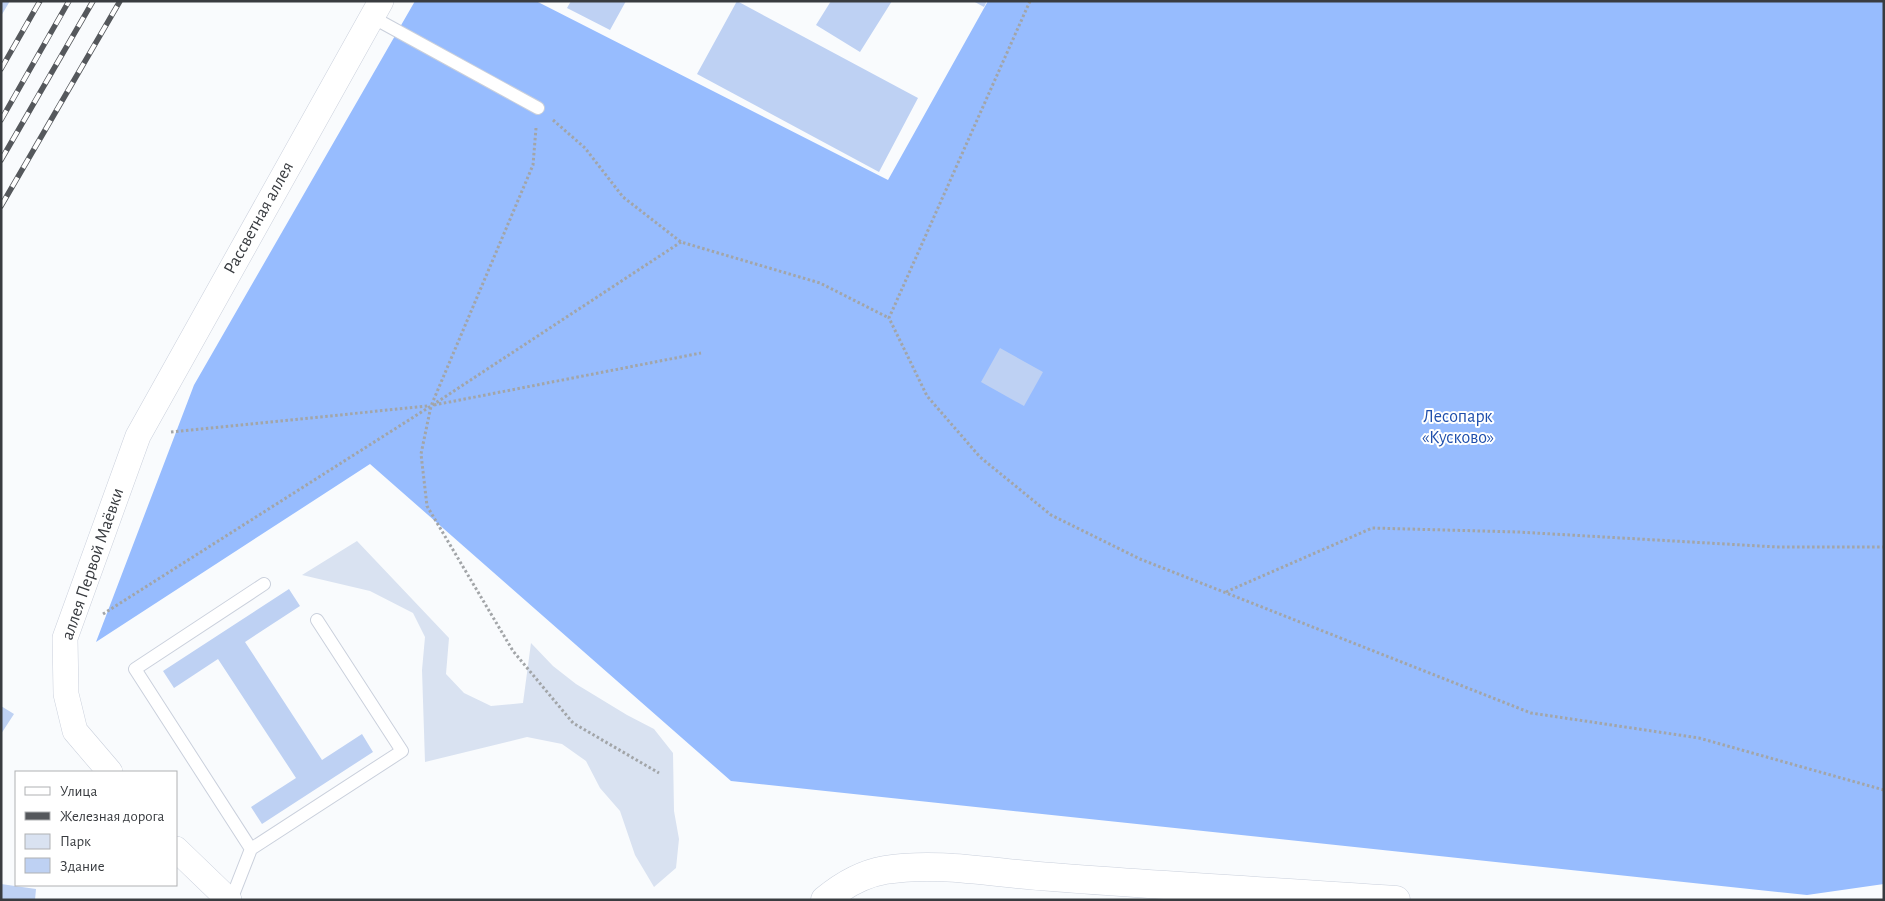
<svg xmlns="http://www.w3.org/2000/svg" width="1885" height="901" font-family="'Alegreya Sans',sans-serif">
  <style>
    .green { fill: #d9e2f1 }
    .forest { fill: #97bcfe }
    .building { fill: #bed1f3 }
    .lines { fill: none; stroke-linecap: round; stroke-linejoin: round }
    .lane-casing { stroke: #cad0dc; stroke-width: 14 }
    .street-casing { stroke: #cad0dc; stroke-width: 26 }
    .secondary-casing { stroke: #cad0dc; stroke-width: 29 }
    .path { stroke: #a2a5a8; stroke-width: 3; stroke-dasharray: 2.5 2.5; stroke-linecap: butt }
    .lane { stroke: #fff; stroke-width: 12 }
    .street { stroke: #fff; stroke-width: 25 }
    .secondary { stroke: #fff; stroke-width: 28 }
    .rail-casing { stroke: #55585c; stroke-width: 5.5 }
    .rail { stroke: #fff; stroke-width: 4; stroke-dasharray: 11; stroke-linecap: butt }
    .labels { text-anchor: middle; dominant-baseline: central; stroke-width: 4; stroke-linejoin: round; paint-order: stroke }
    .street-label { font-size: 18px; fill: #393c40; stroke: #fff }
    .park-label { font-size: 18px; fill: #1f4fac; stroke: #fff }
  </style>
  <rect width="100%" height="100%" fill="#f9fbfd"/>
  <path class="green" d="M357,541L449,638L446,674L464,693L491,706L523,703L531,643L553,666L576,684L627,715L654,729L673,753L674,811L679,839L676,868L654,887L635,855L620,811L600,788L586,761L562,744L527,737L425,762L422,670L425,637L413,613L370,591L302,575Z"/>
  <path class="forest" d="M415,1H536L888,180L988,1H1884V884L1807,895L731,781L370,464L96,642L194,385Z"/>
  <path class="building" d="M1,1H10L1,16Z
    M571,1H626L610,30L567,8Z
    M737,1L918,98L879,172L697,74Z
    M831,1H892L860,52L816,25Z
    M973,1H987L984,7Z
    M1000,348L1043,372L1024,406L981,382Z
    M289,589L300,606L245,642L322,760L362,734L373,752L262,824L251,807L296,778L218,659L174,688L163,671Z
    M1,706L14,714L1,734Z
    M1,884L36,889L35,900H1Z"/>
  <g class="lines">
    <g class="lane-casing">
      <path id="lane" d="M372,17L538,108
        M251,849L402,751L317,620
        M231,900L251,849L135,669L264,584"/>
    </g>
    <g class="street-casing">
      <path id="street" d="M110,772L75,731L66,694L65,638L138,436L381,1
        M176,849L229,900"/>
    </g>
    <g class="secondary-casing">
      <path id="secondary" d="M825,900C843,885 862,874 885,870C940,861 997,874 1052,877C1166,886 1281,892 1396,900"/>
    </g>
    <path class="path" d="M1030,1L889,318L927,396L980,457L1051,515L1140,559L1531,713L1699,738L1884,790
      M553,120L585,148L623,197L681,242L820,283L889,318
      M536,128L533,165L431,406L421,454L427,506L513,651L573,723L659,773
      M434,405L701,353
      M171,432L428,406
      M1226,592L1372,528L1518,532L1777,547H1884
      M103,614L431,406L681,242"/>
    <use href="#lane" class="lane"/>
    <use href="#street" class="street"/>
    <use href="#secondary" class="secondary"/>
    <g class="rail-casing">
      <path id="rail" d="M1,69L40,1
        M1,120L69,1
        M1,160L93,1
        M1,206L120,1"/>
    </g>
    <use href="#rail" class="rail"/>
  </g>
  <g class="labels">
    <g class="street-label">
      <text transform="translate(259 218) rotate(-61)">Рассветная аллея</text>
      <text transform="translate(93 564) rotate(-71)">аллея Первой Маёвки</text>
    </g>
    <g class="park-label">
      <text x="1458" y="417">Лесопарк<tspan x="1458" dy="21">«Кусково»</tspan></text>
    </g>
  </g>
  <rect width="1885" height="901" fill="none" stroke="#393c40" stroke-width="5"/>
  <rect x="15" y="771" width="162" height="115" fill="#ffffff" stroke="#b0b1b3"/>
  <rect x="25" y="787" width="25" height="8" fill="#ffffff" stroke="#b0b1b3"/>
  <text x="60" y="796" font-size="15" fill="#393c40">Улица</text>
  <rect x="25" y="812" width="25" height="8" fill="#55585c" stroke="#b0b1b3"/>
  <text x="60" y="821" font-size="15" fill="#393c40">Железная дорога</text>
  <rect x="25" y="834" width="25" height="15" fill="#d9e2f1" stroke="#b0b1b3"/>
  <text x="60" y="846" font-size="15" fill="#393c40">Парк</text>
  <rect x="25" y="858" width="25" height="15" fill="#bed1f3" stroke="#b0b1b3"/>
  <text x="60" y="871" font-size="15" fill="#393c40">Здание</text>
</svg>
